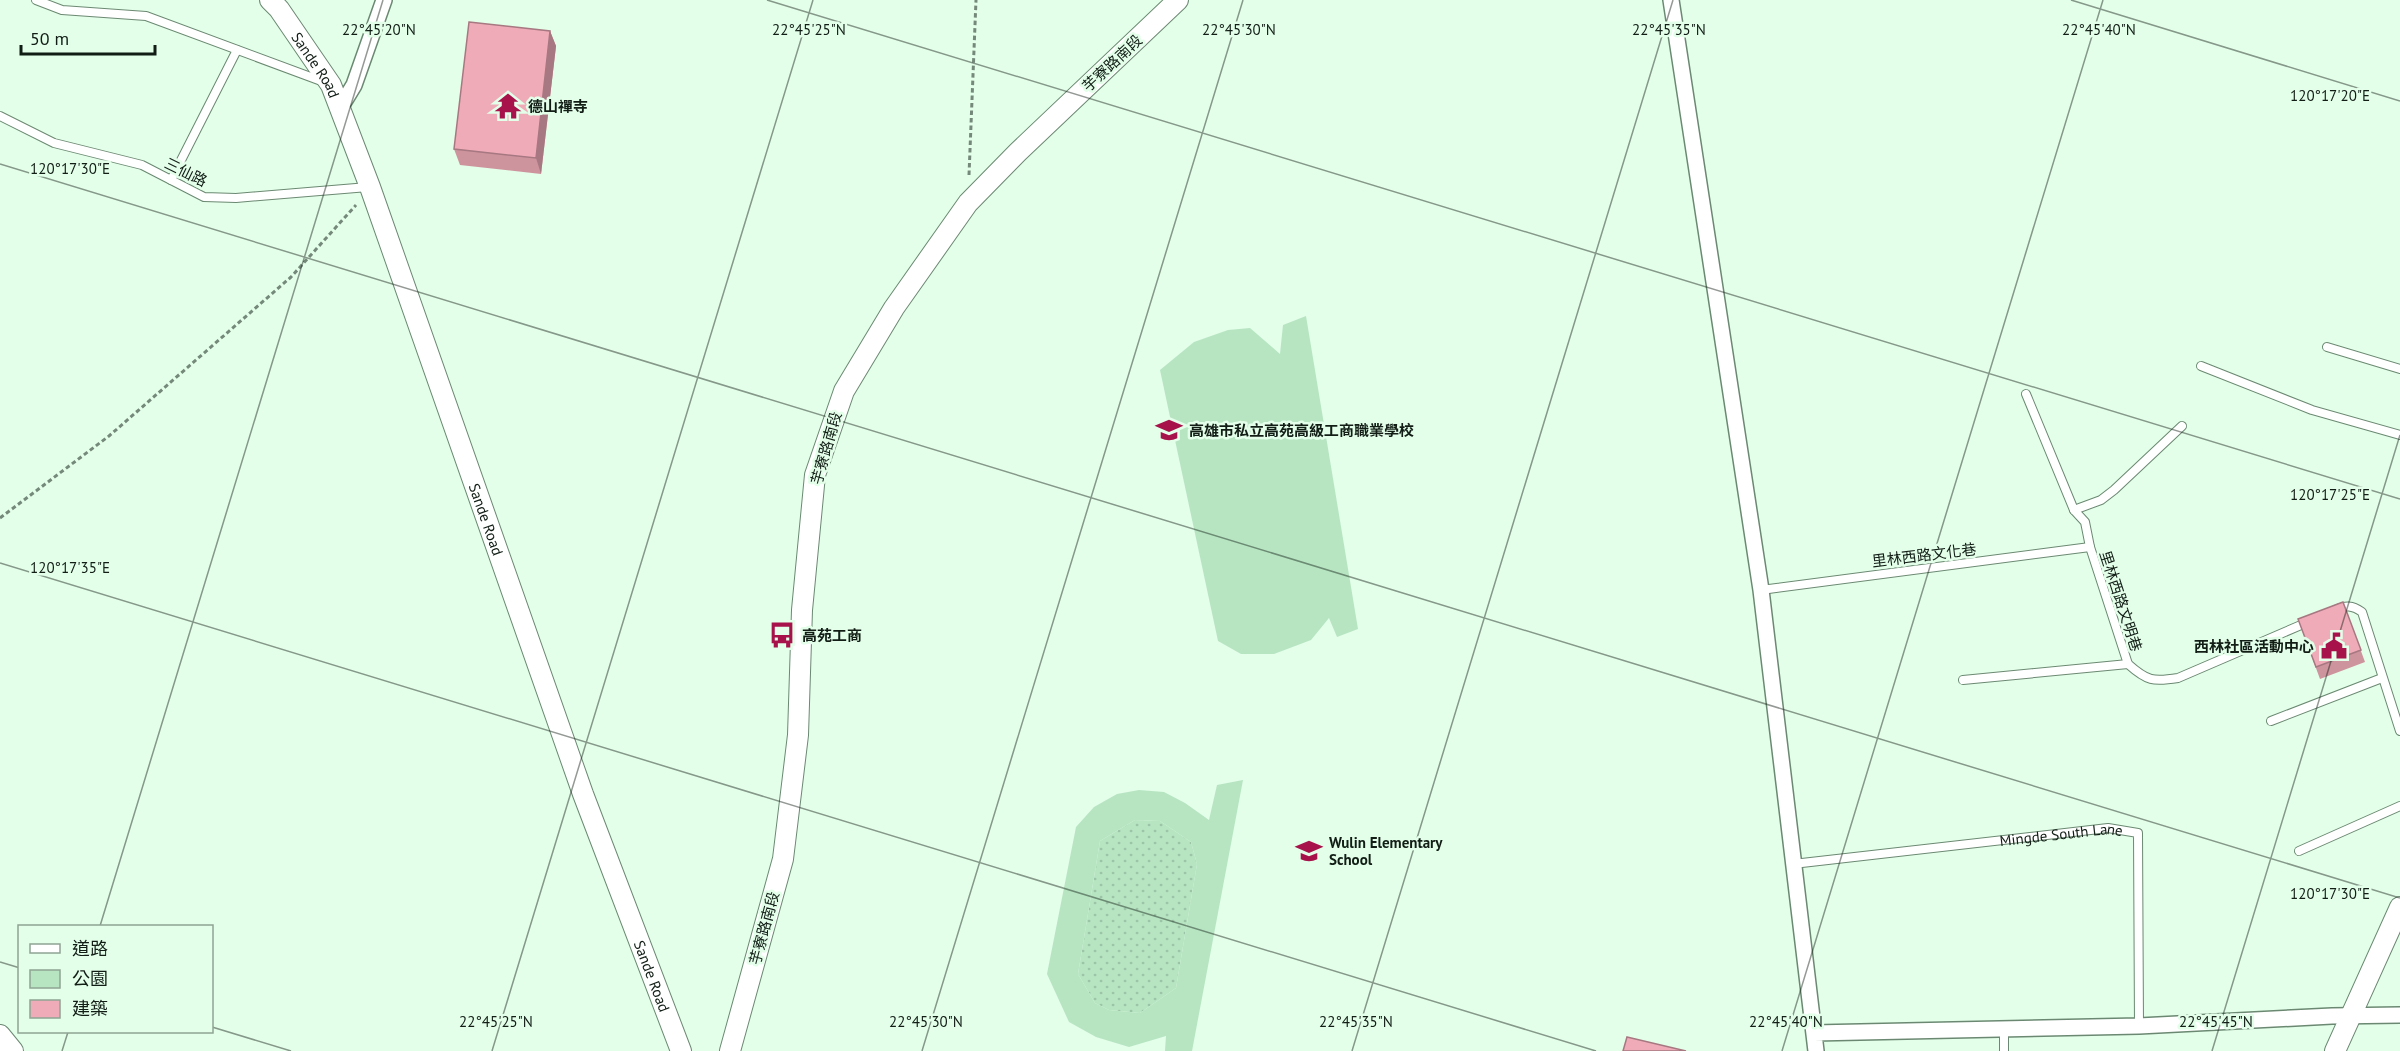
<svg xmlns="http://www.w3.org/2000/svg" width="2400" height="1051" font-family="'PT Sans','Noto Sans TC',sans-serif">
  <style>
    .grass { fill: url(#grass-dots) }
    .green { fill: #b7e5c2; fill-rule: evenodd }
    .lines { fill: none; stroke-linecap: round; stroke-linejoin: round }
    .service-casing { stroke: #6b8972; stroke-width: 10 }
    .minor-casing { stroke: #6b8972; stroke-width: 18 }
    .tertiary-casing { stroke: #6b8972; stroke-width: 22 }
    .path { stroke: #75897a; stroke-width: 3; stroke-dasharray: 4.5 3; stroke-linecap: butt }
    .service { stroke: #fff; stroke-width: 8 }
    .minor { stroke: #fff; stroke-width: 15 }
    .tertiary { stroke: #fff; stroke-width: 20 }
    .wall { fill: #ce949e }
    .shaded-wall { fill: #a77881 }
    .building { fill: #efacb8; stroke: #a77881; stroke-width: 1.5 }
    .ticks { fill: none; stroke: #111d15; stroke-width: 1.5; stroke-opacity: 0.45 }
    .labels { text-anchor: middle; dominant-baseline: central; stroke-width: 5; stroke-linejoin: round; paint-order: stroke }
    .street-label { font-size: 15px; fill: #111d15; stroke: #e3fee9 }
    .poi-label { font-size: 15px; font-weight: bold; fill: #111d15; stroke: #e3fee9; text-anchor: start }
    .ticks-label { font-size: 15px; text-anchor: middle; fill: #111d15; stroke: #e3fee9; stroke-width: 5; stroke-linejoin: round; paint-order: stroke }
  </style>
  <defs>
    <pattern id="grass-dots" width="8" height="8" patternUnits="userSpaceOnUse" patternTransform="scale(1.5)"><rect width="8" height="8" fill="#b7e5c2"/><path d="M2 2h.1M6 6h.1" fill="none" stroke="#9cc4a6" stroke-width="1.8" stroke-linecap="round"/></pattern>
  </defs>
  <rect width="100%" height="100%" fill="#e3fee9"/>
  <path class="grass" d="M1135,820L1160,821L1191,842L1197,864L1176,988L1140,1013L1109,1010L1095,1003L1078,974L1100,841Z"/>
  <path class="green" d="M1306,316L1358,629L1337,637L1329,618L1311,640L1274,654H1241L1218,641L1160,370L1194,342L1228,330L1250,328L1280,354L1283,325Z
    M1243,780L1192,1051H1165L1166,1036L1129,1047L1096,1037L1069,1022L1047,974L1076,827L1094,807L1117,794L1139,790L1164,792L1185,803L1209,820L1217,785ZM1135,820L1160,821L1191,842L1197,864L1176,988L1140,1013L1109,1010L1095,1003L1078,974L1100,841Z"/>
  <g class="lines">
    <g class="service-casing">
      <g id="service">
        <path d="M36,0L62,10L146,16L324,82"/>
        <path d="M0,116L54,143L142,165L204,197L236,198L368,187"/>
        <path d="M171,180L237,50"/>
        <path d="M2327,347L2400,369"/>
        <path d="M2201,366L2312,410L2400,435"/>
        <path d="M2026,394L2074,510L2085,522L2090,547L2128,664C2147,681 2153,682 2178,678L2308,622"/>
        <path d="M2074,510L2101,500L2114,490L2182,426"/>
        <path d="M1761,590L2090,547"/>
        <path d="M2335,610C2346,605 2352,605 2362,612L2400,731"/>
        <path d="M1963,680L2128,664"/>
        <path d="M2271,721L2382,678"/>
        <path d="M2299,851L2400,806"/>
        <path id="s1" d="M1793,864L2108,828L2138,833L2139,1026"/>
        <path d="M2004,1029V1051"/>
      </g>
    </g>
    <g class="minor-casing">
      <path id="minor" d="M1671,0L1761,590L1816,1051
        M340,108L354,85L384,0
        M1814,1033L2139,1026L2332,1016L2400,1015"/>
    </g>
    <g class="tertiary-casing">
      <g id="tertiary">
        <path id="s2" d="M270,0L279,9L331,85L370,187L583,794L681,1051"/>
        <path d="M0,1035L13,1051"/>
        <path d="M730,1051L783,859L798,735L802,610L815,475L844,391L894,308L968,203L1018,152L1178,0"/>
        <path d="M2335,1051L2400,907"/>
      </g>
    </g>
    <path class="path" d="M969,175L976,0
      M0,518L109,436L291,277L356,205"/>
    <use href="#service" class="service"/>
    <use href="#minor" class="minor"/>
    <use href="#tertiary" class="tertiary"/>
  </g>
  <path class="wall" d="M550,31L556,46L541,174L460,165L454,149Z
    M2343,602L2365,662L2320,679L2298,619Z"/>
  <path class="shaded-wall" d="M550,31L556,46L541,174L536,158Z"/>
  <path class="building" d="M469,22L550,31L536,158L454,149Z
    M2343,602L2361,650L2316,667L2298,619Z
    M1627,1037L1686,1051H1623Z"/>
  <path class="ticks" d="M767,0L2400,499M2071,0L2400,101M0,164L2400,898M0,563L1596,1051M100,926L383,0M0,962L20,968M212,1027L291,1051M62,1051L68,1032M492,1051L813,0M922,1051L1243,0M1352,1051L1673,0M1782,1051L2103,0M2212,1051L2400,435"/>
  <defs>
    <g id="temple-bare" transform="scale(2.07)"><path d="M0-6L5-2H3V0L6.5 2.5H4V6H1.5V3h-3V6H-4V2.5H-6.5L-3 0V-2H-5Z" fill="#a7124a" stroke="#e3fee9" stroke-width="2.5" paint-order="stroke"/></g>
    <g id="school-bare" transform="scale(2.07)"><path d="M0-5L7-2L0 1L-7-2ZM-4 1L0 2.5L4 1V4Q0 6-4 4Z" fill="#a7124a" stroke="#e3fee9" stroke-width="2.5" paint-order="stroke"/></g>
    <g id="bus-bare" transform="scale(2.07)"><path d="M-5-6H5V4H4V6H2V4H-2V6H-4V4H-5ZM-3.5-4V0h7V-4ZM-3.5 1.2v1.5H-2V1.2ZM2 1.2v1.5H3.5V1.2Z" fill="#a7124a" stroke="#e3fee9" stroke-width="2.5" paint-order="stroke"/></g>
    <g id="civic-bare" transform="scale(2.07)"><path d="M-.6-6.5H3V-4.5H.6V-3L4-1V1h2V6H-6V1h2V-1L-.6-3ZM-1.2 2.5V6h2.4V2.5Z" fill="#a7124a" stroke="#e3fee9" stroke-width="2.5" paint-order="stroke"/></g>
  </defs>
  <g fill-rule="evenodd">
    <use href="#temple-bare" x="508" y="106"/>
    <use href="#school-bare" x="1169" y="430"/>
    <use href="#bus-bare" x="782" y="635"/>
    <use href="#civic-bare" x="2334" y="646"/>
    <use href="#school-bare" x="1309" y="851"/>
  </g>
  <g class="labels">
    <g class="street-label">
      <text transform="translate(1112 63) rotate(-43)">芋寮路南段</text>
      <text stroke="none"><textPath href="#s2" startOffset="80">Sande Road</textPath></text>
      <text transform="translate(186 172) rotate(26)">三仙路</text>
      <text transform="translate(826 448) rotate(-74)">芋寮路南段</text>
      <text stroke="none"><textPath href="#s2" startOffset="566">Sande Road</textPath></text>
      <text transform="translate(1924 555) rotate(-7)">里林西路文化巷</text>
      <text transform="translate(2121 601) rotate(72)">里林西路文明巷</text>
      <text stroke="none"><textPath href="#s1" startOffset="270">Mingde South Lane</textPath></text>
      <text transform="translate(764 928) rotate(-75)">芋寮路南段</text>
      <text stroke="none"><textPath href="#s2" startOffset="1052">Sande Road</textPath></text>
    </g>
    <g class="poi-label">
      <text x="528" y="106">德山禪寺</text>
      <text x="1189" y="430">高雄市私立高苑高級工商職業學校</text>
      <text x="802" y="635">高苑工商</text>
      <text x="2314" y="646" text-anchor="end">西林社區活動中心</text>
      <text x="1329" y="842">Wulin Elementary<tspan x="1329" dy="17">School</tspan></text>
    </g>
  </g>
  <g class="ticks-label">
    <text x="379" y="35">22°45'20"N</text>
    <text x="809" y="35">22°45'25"N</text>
    <text x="1239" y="35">22°45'30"N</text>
    <text x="1669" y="35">22°45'35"N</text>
    <text x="2099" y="35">22°45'40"N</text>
    <text x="2330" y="101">120°17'20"E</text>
    <text x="70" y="174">120°17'30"E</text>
    <text x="2330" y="500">120°17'25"E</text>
    <text x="70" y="573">120°17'35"E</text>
    <text x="2330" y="899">120°17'30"E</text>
    <text x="496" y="1027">22°45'25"N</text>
    <text x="926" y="1027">22°45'30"N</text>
    <text x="1356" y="1027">22°45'35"N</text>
    <text x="1786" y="1027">22°45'40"N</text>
    <text x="2216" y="1027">22°45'45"N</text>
  </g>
  <rect x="18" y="925" width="195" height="108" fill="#e3fee9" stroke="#8fa494" stroke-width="1.5"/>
  <rect x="30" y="944" width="30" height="9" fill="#ffffff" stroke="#8fa494" stroke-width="1.5"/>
  <text x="72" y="955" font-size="18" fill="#111d15">道路</text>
  <rect x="30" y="970" width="30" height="18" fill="#b7e5c2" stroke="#8fa494" stroke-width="1.5"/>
  <text x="72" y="985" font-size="18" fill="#111d15">公園</text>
  <rect x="30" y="1000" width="30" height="18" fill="#efacb8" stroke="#8fa494" stroke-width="1.5"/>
  <text x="72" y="1015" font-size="18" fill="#111d15">建築</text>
  <path d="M21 45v9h134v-9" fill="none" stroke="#111d15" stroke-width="3"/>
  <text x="30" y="45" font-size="18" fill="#111d15" stroke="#e3fee9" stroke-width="4.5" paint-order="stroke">50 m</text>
</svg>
